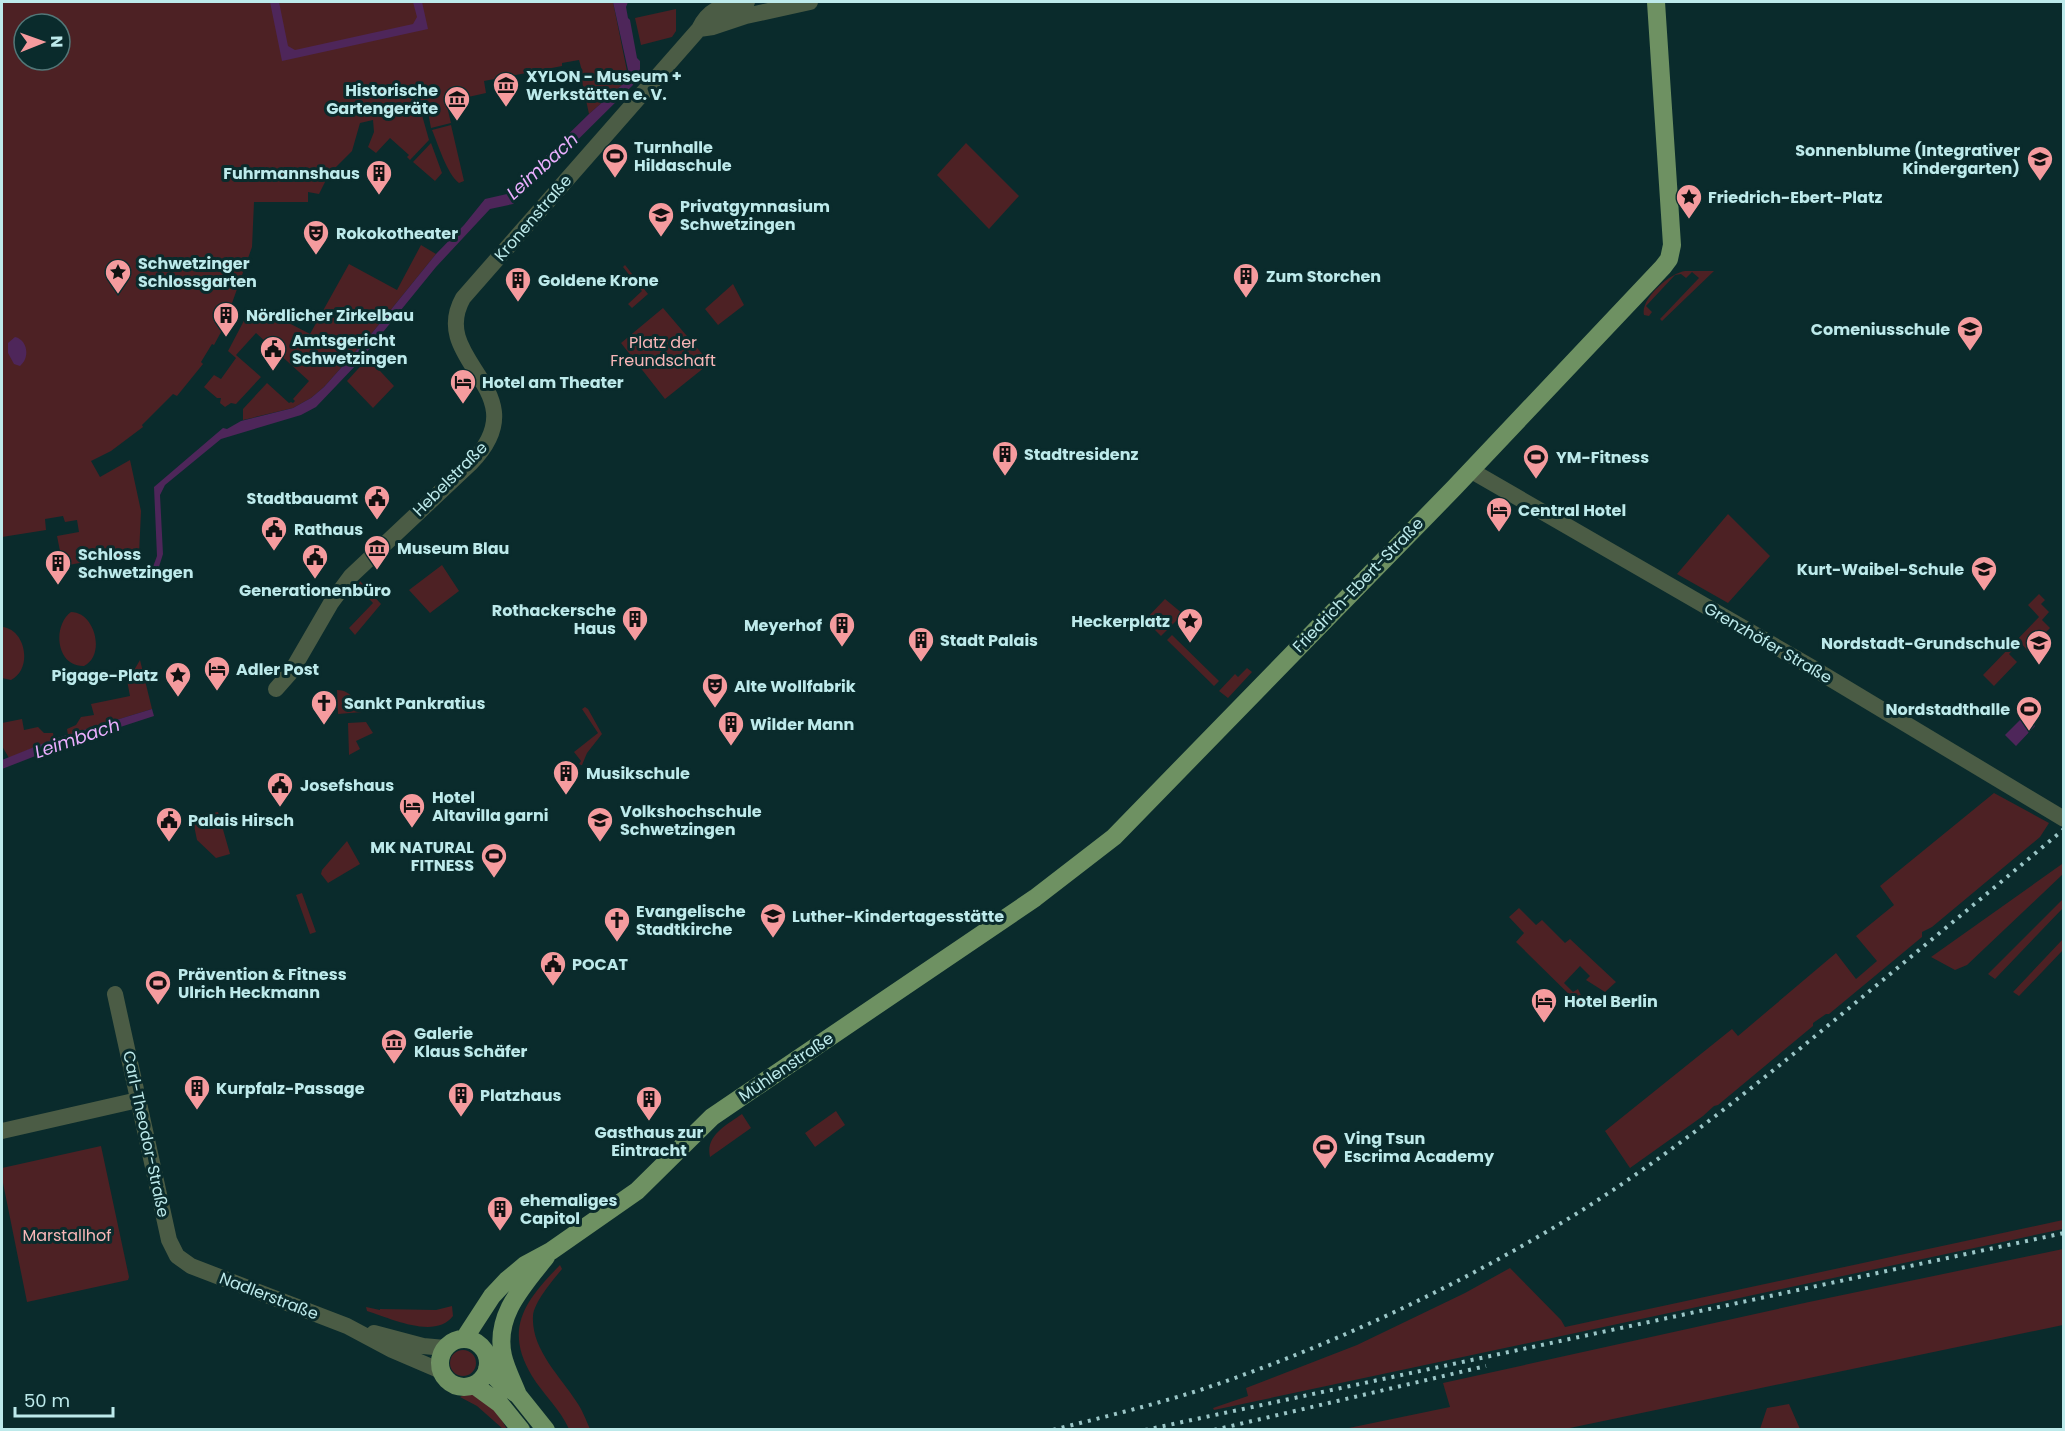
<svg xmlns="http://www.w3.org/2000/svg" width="2065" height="1431" font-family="Poppins,sans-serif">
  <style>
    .green { fill: #4d2124; fill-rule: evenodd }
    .water { fill: #4e265a }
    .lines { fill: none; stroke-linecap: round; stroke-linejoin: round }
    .minor { stroke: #4b5c45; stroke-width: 16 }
    .major { stroke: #6e9162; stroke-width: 18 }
    .rail { stroke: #9bc6c7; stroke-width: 4; stroke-dasharray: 3 6; stroke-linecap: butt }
    .labels { text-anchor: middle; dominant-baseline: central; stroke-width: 6; stroke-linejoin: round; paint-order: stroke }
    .poi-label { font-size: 16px; font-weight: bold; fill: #bdeaeb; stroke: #0a2b2c; text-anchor: start }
    .street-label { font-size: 16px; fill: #bdeaeb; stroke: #0a2b2c }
    .park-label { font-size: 16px; fill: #f9b7b8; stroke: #0a2b2c }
    .water-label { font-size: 18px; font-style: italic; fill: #eaaefe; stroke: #0a2b2c }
  </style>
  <rect width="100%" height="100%" fill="#0a2b2c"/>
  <path class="green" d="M2,2H613L628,76L623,84L589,114L580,72L582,71L579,60L562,63V66L484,81L486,93L446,102L451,123L431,128L427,107L420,108L429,140L410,160L407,157L409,155L390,138L376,153L368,147L374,132L373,120L360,123L352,151L329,174L319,194L308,192V202H254L252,247L231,306L234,308L214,345L212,344L201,362L203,364L177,396L173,394L142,425L143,427L111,451L91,461L100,477L130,460L141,511L139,555L97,563L96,560L63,566L57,536L79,532L77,520L65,522L63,516L45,519L46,530L2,537ZM24,24H60V60H24Z
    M676,9V31L672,37L641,45L635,18Z
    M451,125L464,181L459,183C447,174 438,144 432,130Z
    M431,143L442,173L435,181L413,162Z
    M966,143L1019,196L989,229L937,175Z
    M421,245L436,254L372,333L324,387L311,398L293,408L243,420V409L267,383L289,403L291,402L293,403L295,401L293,399L309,381L256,333L236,355L261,377L236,404L231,403L225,407L220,403L221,398H217L204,387L214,375L221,379L236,358L228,351L248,313L253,315L255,312L260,315L261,313L282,324L285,321L310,334L349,264L397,290Z
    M625,265L648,294L632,308L628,304L642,291L623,267Z
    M1685,271H1714L1662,321L1660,319L1699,278L1692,272L1686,278L1681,274L1675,275L1646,306L1652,312L1649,316L1644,315C1640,299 1670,273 1685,271Z
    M733,284L744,305L718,325L705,309Z
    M663,308L710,363L665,399L621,343Z
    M368,358L394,386L373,408L347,381Z
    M1728,514L1770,556L1728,603L1677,574Z
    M442,565L459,591L430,613L409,590Z
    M360,581L381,604L355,635L349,628L373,603L358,587Z
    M2039,594L2045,600L2041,604L2049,612L2042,620L2050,628L2028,651L2020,642L2009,654L2017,662L1994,686L1983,675L2039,617L2028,605Z
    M1165,599L1183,614L1161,636L1145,620Z
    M71,612C95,612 106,655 84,666C56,667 52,626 71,612Z
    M2,627C26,629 33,669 11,680L2,678Z
    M1172,635L1219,681L1214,686L1167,640Z
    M140,660L152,709L68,735L67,729L76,725L81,717L94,715L91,704L130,696L126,675L133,672Z
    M1247,668L1252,672L1228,698L1219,691L1235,674L1238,677Z
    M337,690C351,690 355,701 362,712L338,714Z
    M585,707L588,709L602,734L587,753L582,765H581L579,764L581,761L574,752L598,733L582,709Z
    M22,719L24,730L38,727L44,733H53L54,739L9,758L2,746V723Z
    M366,722L373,733L356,741L360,749L349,755L348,723Z
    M1994,793L2049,823L2040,837L1932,927L1922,932V937L1829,1014H1826L1813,1023V1026L1718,1105L1714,1106L1703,1116L1630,1168L1605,1131L1732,1029L1738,1036L1836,953L1856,979L1877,961L1856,936L1894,905L1880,886Z
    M218,812L230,854L216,858L197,840L192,816Z
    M347,841L360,864L328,883L321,874L322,870Z
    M2063,860V874L1967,965L1955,970L1931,957L2062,864Z
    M302,893L316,932L310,934L296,895Z
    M2063,899V908L1995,979L1988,974Z
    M1519,908L1536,925L1542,920L1565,943L1570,939L1616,982L1605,992L1586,980L1590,976L1580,966L1564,983L1573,992L1578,989L1586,1006L1583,1008L1516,942L1524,933L1509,917Z
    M2063,939V950L2019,996L2013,992Z
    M836,1111L845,1125L815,1147L805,1133Z
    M742,1114L751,1128L710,1157C705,1135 727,1125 742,1114Z
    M101,1146L129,1277L128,1280L27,1302L2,1178V1168Z
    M2063,1220V1229L1214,1410L1213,1408L1248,1396L1246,1388L1357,1345L1465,1293L1510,1268L1561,1320L1565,1327Z
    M2063,1249V1325L1565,1429H1344L1450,1407L1443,1383L1809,1302Z
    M560,1265L562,1269C553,1280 534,1302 533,1316C531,1349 560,1376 576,1401C582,1409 586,1420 590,1429H569C560,1409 543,1394 532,1376C503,1328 526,1300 560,1265Z
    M452,1306L453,1316C435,1340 390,1318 367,1311L366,1307L380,1310V1309L436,1310Z
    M450 1363a13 13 0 1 1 26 0a13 13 0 1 1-26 0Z
    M467,1393C490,1393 497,1413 507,1429H503L477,1406L460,1397Z
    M1789,1404L1800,1429H1760L1767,1408Z"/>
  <path class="water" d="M270,2H279L288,46L295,50L413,24L417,17L413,2H422L428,29L282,61Z
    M613,2H628L626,7L628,18L630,20L637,58L640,61V69L633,85L513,204L490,209L436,267L357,364L316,407L301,415L221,439L165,485L160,495L163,554L157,573L150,575L157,556L154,487L223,428L227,429L241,421L293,408L311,398L324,387L372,333L436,254L464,225L485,199L507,194L589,114L623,84L628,76V70Z
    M15,337C28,340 30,358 20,366L14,364L8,353V343Z
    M152,709L154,716L56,748L2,769V760L54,739Z
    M2025,715L2035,726L2016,746L2005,735Z"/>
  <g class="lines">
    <path class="minor" d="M699,29L713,27L746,16L810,2
      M1470,470L1811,667L2064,819
      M276,689L291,672L331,603L351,576L471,463C541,391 427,362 463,298L699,29C710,6 724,7 747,2
      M115,994L169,1240L177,1256L191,1266L347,1326L392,1350L441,1371
      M2,1131L138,1100
      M374,1333L423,1346L445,1348"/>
    <path class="major" d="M464,1339L492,1296L507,1280L525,1265L551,1251L637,1191L712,1117L1035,898L1114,837L1454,488L1663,267L1669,259L1672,245L1656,2
      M440 1363a24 24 0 1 1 48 0a24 24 0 1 1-48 0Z
      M487,1369L501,1383L518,1395L546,1430
      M474,1385L500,1404L521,1430
      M518,1395C513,1382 506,1369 503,1356C494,1316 523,1286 546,1257"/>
    <path class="rail" d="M1053,1430C1103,1417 1154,1405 1203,1389C1331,1346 1461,1285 1576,1214C1672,1154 1761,1081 1848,1009C1920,949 1992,890 2064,829
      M1145,1430L2064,1233
      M1214,1430L1486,1366"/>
  </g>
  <defs>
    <g id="museum-pin" transform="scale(1.35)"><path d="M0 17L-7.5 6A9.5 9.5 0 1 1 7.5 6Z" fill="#f59b9e" stroke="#0a2b2c"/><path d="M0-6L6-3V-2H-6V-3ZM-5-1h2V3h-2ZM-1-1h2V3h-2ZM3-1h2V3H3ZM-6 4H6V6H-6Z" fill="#111"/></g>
    <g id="stadium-pin" transform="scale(1.35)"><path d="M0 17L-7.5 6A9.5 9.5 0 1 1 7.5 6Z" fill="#f59b9e" stroke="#0a2b2c"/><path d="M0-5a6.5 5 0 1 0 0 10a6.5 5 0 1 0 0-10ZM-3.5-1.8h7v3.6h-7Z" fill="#111"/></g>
    <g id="school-pin" transform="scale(1.35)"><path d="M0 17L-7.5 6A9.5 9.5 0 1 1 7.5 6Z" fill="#f59b9e" stroke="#0a2b2c"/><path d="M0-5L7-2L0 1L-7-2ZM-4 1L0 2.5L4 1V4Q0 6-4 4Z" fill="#111"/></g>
    <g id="building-pin" transform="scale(1.35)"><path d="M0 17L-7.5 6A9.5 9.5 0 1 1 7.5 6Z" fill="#f59b9e" stroke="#0a2b2c"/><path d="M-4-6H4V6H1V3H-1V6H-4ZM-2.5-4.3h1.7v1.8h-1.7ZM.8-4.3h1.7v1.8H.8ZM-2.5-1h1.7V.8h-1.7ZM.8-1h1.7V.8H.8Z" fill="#111"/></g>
    <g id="sight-pin" transform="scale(1.35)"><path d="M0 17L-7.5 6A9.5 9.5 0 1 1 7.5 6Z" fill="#f59b9e" stroke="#0a2b2c"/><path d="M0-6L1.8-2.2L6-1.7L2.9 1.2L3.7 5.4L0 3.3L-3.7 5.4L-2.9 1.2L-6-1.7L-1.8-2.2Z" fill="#111"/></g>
    <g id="theatre-pin" transform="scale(1.35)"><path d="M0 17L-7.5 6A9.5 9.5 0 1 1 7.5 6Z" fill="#f59b9e" stroke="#0a2b2c"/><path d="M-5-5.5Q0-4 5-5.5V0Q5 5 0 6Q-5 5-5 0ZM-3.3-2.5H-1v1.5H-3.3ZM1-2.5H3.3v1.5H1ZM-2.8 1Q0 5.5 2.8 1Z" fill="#111"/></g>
    <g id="civic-pin" transform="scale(1.35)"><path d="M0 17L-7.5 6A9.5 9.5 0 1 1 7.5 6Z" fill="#f59b9e" stroke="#0a2b2c"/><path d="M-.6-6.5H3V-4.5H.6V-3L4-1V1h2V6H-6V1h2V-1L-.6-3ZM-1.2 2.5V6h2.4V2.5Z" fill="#111"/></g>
    <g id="hotel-pin" transform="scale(1.35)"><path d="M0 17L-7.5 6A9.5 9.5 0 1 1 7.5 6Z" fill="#f59b9e" stroke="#0a2b2c"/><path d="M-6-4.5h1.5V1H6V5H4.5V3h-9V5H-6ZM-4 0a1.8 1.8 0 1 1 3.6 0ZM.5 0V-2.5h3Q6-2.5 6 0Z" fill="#111"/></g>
    <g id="church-pin" transform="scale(1.35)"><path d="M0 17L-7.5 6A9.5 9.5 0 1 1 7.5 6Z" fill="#f59b9e" stroke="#0a2b2c"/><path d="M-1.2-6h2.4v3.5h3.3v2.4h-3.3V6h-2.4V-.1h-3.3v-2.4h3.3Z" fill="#111"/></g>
    <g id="university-pin" transform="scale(1.35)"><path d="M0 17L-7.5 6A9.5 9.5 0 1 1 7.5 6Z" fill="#f59b9e" stroke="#0a2b2c"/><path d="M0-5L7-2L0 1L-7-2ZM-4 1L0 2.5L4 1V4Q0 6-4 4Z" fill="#111"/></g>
  </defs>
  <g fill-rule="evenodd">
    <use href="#museum-pin" x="506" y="85"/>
    <use href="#museum-pin" x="457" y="99"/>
    <use href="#stadium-pin" x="615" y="156"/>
    <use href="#school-pin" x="2040" y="159"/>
    <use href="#building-pin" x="379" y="173"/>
    <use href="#sight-pin" x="1689" y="197"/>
    <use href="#school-pin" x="661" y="215"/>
    <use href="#theatre-pin" x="316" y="233"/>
    <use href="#sight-pin" x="118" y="272"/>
    <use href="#building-pin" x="1246" y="276"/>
    <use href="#building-pin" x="518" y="280"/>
    <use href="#building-pin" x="226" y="315"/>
    <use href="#school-pin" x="1970" y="329"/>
    <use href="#civic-pin" x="273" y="349"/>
    <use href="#hotel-pin" x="463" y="382"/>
    <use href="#building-pin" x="1005" y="454"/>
    <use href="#stadium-pin" x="1536" y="457"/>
    <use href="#civic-pin" x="377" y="498"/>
    <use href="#hotel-pin" x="1499" y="510"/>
    <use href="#civic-pin" x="274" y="529"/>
    <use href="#museum-pin" x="377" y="548"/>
    <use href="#civic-pin" x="315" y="557"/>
    <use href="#building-pin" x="58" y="563"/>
    <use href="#school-pin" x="1984" y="569"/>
    <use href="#building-pin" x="635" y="619"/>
    <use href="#sight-pin" x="1190" y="621"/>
    <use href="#building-pin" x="842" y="625"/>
    <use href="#building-pin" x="921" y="640"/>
    <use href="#school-pin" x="2039" y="643"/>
    <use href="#hotel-pin" x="217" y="669"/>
    <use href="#sight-pin" x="178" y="675"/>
    <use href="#theatre-pin" x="715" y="686"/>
    <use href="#church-pin" x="324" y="703"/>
    <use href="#stadium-pin" x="2029" y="709"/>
    <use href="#building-pin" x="731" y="724"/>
    <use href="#building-pin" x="566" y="773"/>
    <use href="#civic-pin" x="280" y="785"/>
    <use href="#hotel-pin" x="412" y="806"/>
    <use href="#civic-pin" x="169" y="820"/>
    <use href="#university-pin" x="600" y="820"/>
    <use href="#stadium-pin" x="494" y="856"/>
    <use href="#school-pin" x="773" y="916"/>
    <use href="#church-pin" x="617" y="920"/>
    <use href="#civic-pin" x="553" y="964"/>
    <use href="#stadium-pin" x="158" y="983"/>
    <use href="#hotel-pin" x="1544" y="1001"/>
    <use href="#museum-pin" x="394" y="1042"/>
    <use href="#building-pin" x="197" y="1088"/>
    <use href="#building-pin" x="461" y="1095"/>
    <use href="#building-pin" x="649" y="1099"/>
    <use href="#stadium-pin" x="1325" y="1147"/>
    <use href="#building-pin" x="500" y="1209"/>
  </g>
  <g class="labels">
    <g class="poi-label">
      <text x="526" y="76">XYLON - Museum +<tspan x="526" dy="18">Werkstätten e. V.</tspan></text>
      <text x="438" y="90" text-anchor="end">Historische<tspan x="438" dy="18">Gartengeräte</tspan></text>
      <text x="634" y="147">Turnhalle<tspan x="634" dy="18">Hildaschule</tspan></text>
      <text x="2020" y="150" text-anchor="end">Sonnenblume (Integrativer<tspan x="2020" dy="18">Kindergarten)</tspan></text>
      <text x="360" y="173" text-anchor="end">Fuhrmannshaus</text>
      <text x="1708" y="197">Friedrich-Ebert-Platz</text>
      <text x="680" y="206">Privatgymnasium<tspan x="680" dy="18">Schwetzingen</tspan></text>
      <text x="336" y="233">Rokokotheater</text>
      <text x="138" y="263">Schwetzinger<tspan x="138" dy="18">Schlossgarten</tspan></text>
      <text x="1266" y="276">Zum Storchen</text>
      <text x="538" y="280">Goldene Krone</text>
      <text x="246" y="315">Nördlicher Zirkelbau</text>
      <text x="1950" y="329" text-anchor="end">Comeniusschule</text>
      <text x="292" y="340">Amtsgericht<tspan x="292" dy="18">Schwetzingen</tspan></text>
      <text x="482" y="382">Hotel am Theater</text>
      <text x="1024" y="454">Stadtresidenz</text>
      <text x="1556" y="457">YM-Fitness</text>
      <text x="358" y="498" text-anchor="end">Stadtbauamt</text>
      <text x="1518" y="510">Central Hotel</text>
      <text x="294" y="529">Rathaus</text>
      <text x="397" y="548">Museum Blau</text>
      <text x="78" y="554">Schloss<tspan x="78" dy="18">Schwetzingen</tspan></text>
      <text x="1964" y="569" text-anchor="end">Kurt-Waibel-Schule</text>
      <text x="315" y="590" text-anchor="middle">Generationenbüro</text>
      <text x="616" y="610" text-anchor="end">Rothackersche<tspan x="616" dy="18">Haus</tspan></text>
      <text x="1170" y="621" text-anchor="end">Heckerplatz</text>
      <text x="822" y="625" text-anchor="end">Meyerhof</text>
      <text x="940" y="640">Stadt Palais</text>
      <text x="2020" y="643" text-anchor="end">Nordstadt-Grundschule</text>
      <text x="236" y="669">Adler Post</text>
      <text x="158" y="675" text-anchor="end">Pigage-Platz</text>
      <text x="734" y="686">Alte Wollfabrik</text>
      <text x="344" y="703">Sankt Pankratius</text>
      <text x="2010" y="709" text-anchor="end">Nordstadthalle</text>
      <text x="750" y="724">Wilder Mann</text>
      <text x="586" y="773">Musikschule</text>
      <text x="300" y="785">Josefshaus</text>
      <text x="432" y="797">Hotel<tspan x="432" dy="18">Altavilla garni</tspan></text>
      <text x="620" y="811">Volkshochschule<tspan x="620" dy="18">Schwetzingen</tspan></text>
      <text x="188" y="820">Palais Hirsch</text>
      <text x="474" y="847" text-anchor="end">MK NATURAL<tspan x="474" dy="18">FITNESS</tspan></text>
      <text x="636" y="911">Evangelische<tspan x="636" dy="18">Stadtkirche</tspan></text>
      <text x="792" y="916">Luther-Kindertagesstätte</text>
      <text x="572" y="964">POCAT</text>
      <text x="178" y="974">Prävention &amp; Fitness<tspan x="178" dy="18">Ulrich Heckmann</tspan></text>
      <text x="1564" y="1001">Hotel Berlin</text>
      <text x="414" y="1033">Galerie<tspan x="414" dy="18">Klaus Schäfer</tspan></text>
      <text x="216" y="1088">Kurpfalz-Passage</text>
      <text x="480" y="1095">Platzhaus</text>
      <text x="649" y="1132" text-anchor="middle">Gasthaus zur<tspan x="649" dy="18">Eintracht</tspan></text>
      <text x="1344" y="1138">Ving Tsun<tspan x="1344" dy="18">Escrima Academy</tspan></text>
      <text x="520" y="1200">ehemaliges<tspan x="520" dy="18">Capitol</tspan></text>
    </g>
    <g class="street-label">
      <text transform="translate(533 218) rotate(-49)">Kronenstraße</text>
      <text transform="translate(450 479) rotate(-45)">Hebelstraße</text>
      <text transform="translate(1358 585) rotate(-46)">Friedrich-Ebert-Straße</text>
      <text transform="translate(1768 643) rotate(30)">Grenzhöfer Straße</text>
      <text transform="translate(786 1067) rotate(-34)">Mühlenstraße</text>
      <text transform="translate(146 1134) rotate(78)">Carl-Theodor-Straße</text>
      <text transform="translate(269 1296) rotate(21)">Nadlerstraße</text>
    </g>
    <g class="park-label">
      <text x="663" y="342">Platz der<tspan x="663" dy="18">Freundschaft</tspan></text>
      <text x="67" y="1235">Marstallhof</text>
    </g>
    <g class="water-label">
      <text transform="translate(542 166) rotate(-42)">Leimbach</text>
      <text transform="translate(77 738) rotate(-19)">Leimbach</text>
    </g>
  </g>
  <rect width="2065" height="1431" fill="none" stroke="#bdeaeb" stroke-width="6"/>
  <g transform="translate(42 42) rotate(89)"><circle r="28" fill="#0a2b2c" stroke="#527778" stroke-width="1.5"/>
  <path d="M0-4.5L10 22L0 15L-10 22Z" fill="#f59b9e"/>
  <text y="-9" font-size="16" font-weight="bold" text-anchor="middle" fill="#bdeaeb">N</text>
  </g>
  <path d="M15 1407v9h98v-9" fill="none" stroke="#bdeaeb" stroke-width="3"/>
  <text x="24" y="1407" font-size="18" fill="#bdeaeb" stroke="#0a2b2c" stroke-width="4.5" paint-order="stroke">50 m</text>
</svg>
